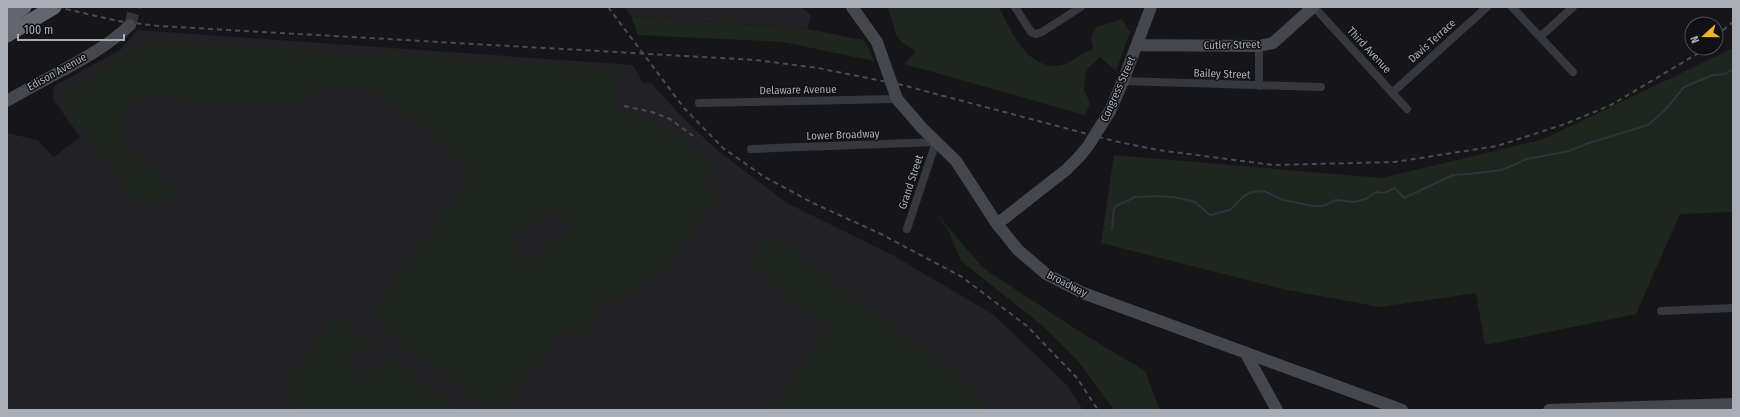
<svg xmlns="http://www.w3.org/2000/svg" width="1740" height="417" font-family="'Fira Sans Condensed',sans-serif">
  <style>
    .built { fill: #222225 }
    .green { fill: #1e261f; fill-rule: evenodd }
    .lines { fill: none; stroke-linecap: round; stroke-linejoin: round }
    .stream { stroke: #2c353c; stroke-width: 2 }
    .secondary-tunnel { stroke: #333438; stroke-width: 12; stroke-dasharray: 12 6; stroke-linecap: butt }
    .street { stroke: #37383d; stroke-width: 8 }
    .secondary { stroke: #45474d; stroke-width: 12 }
    .highway { stroke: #63666e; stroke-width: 15 }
    .rail { stroke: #4a4c52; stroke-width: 2; stroke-dasharray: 5 4; stroke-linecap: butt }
    .secondary-bridge { stroke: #45474d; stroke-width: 12 }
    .labels { text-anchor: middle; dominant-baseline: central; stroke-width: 3; stroke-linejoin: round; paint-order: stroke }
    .street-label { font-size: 11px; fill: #a8adb8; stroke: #111113 }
  </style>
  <rect width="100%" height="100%" fill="#161618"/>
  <path class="built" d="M625,7H801L811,15L807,29L631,16Z
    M137,30L633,65L643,83H651L684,119L717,150L787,203L894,256L994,315L1067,385L1083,410H7V133L37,140L54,157L80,137L53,99L54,86L120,50Z"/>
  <path class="green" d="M887,7H999C1012,33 1029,75 1066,64C1070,63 1075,58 1079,56C1083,53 1088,51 1093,49L1091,37L1097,27L1122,19L1130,32L1116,71L1100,57L1086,70L1084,90L1090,103L1085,115L904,64L916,51C887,36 899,30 887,7Z
    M631,16L807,29L863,40L869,49L874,61L783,42L638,35Z
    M151,41L617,68L616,106L634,115L662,124L714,166L704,184L719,195L669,262L629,294L614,299L606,296L594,312L584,341L564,327L502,408L472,398L371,317L475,171L385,96C379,93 374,89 368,87C343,79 317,92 296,105L158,96C154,97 147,96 143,97C119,103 121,129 124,148L173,187L175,196L157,205L138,202L57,97ZM557,206L573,229L525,263L509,239Z
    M1733,48V212L1680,214L1636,314L1485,345L1476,293L1380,307L1287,290L1101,243L1114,155L1382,178L1544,139Z
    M937,214L983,268L1085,335L1145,371L1160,410H1114L1078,361L1044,327L961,261L949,232Z
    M770,234L976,391L981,400L982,410H770L832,331L750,264Z
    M338,316L380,350L378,352L366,343L347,367L366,381L385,358L383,355L384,353L451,406L449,410H303L284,388Z"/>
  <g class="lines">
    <path class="stream" d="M1112,229L1114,207L1135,197L1157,196L1174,197L1195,202L1210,215L1230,210L1244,196L1252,192L1264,191L1283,200L1313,206H1323L1336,200L1354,202L1366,199L1376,192L1384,193L1395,188L1404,198L1453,175L1469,174L1502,170L1527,159L1569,151L1589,143L1648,125L1665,110L1684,87L1713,75L1725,74L1733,69"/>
    <path class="secondary-tunnel" d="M130,25L135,7"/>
    <path class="street" d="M1015,7L1031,32L1036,34L1042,32L1081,7
      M1314,7L1407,109
      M1512,7L1573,72
      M1540,37L1573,7
      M1123,81L1321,87
      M1259,86V46
      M1393,92L1487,7
      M699,103L897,99
      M751,149L936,142L907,229
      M1661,311L1733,308"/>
    <path class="secondary" d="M852,7L877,42L897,99L922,128L956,161L997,224L1018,250L1046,274L1083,293L1402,410
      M1137,45L1259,46L1273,43L1313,7
      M7,101C48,76 95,58 130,25
      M1110,111L1123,81L1151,7
      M997,224L1066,170L1079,157
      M1245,352L1277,410
      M1549,410L1733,404"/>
    <path class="highway" d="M7,18L24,7
      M7,35L54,7"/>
    <path class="rail" d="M57,7L118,21L158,26L756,60L818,68L902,85L1114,141L1158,150L1273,165L1395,162L1497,146L1565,124L1611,105L1707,48
      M608,7L684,108L723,148L763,176L813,203L881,234L962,277L1027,326L1077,378L1098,410
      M1716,36L1733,22
      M624,106L652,112L670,119L693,136"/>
    <path class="secondary-bridge" d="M1079,157L1088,146L1110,111"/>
  </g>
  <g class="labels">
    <g class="street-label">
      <text transform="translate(1432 41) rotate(-42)">Davis Terrace</text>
      <text transform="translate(1232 45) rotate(-1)">Cutler Street</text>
      <text transform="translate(1369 50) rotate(47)">Third Avenue</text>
      <text transform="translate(57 72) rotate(-29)">Edison Avenue</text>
      <text transform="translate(1222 74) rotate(2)">Bailey Street</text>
      <text transform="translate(1118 89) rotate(-66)">Congress Street</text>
      <text transform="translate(798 90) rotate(-1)">Delaware Avenue</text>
      <text transform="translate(843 135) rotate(-2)">Lower Broadway</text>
      <text transform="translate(911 182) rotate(-72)">Grand Street</text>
      <text transform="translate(1067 284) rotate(27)">Broadway</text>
    </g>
  </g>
  <rect width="1740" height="417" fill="none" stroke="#a8adb8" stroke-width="16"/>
  <g transform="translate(1704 36) rotate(249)"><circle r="19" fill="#111113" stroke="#4d4f55"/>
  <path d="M0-3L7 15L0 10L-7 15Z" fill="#f2b134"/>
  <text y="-6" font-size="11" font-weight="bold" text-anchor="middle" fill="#a8adb8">N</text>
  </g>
  <path d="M18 34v6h106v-6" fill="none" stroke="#a8adb8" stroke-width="2"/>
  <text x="24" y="34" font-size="12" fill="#a8adb8" stroke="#111113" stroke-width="3" paint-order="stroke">100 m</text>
</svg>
